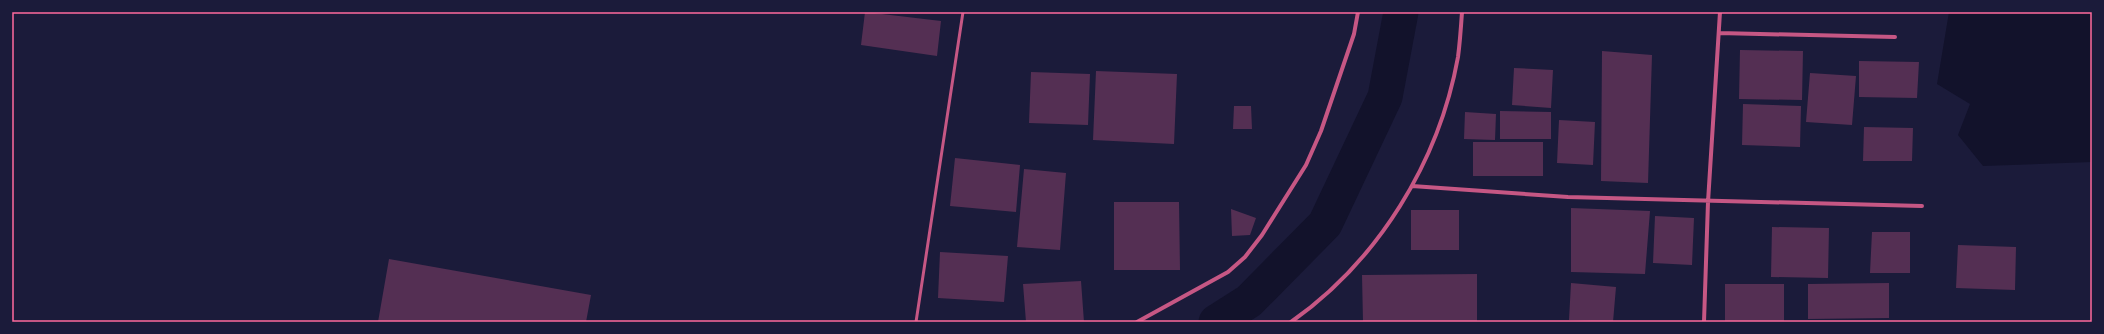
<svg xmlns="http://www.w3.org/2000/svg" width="2104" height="334" font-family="Mulish,sans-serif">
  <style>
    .water { fill: #12122b }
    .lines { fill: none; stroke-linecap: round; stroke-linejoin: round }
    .canal { stroke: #12122b; stroke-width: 35 }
    .building { fill: #542f53 }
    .service { stroke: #c65784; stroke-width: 3 }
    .minor { stroke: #c65784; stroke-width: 4 }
    .neatline { fill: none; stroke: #ff6b9d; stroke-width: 1.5 }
  </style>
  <rect width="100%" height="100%" fill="#1b1b3a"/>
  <path class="water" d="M1949,12H2092V162L1983,166L1958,135L1970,104L1937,84Z"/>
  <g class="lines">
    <path class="canal" d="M1216,322L1249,301L1325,224L1385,97L1401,12"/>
  </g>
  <path class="building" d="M865,12L941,21L937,56L861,45Z
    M1740,50L1803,51L1802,100L1739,99Z
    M1602,51L1652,55L1648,183L1601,181Z
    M1859,61L1919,62L1917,98L1859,97Z
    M1514,68L1553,70L1551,108L1512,105Z
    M1096,71L1177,74L1174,144L1093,140Z
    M1031,72L1090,74L1088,125L1029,123Z
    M1810,73L1856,76L1852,125L1806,122Z
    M1743,104L1801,106L1800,147L1742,145Z
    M1234,106H1251L1252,129H1233Z
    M1500,111L1551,112V139H1500Z
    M1465,112L1496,114L1495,140L1464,139Z
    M1559,120L1595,122L1593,165L1557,163Z
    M1864,127L1913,128L1912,161H1863Z
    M1473,142H1543V176H1473Z
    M955,158L1020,165L1016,212L950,206Z
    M1024,169L1066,173L1060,250L1017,247Z
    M1114,202H1179L1180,270H1114Z
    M1571,208L1650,211L1645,274L1571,272Z
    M1231,209L1256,218L1250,235L1232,236Z
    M1411,210H1459V250H1411Z
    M1655,216L1694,218L1692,265L1653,263Z
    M1772,227L1829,228L1828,278L1771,277Z
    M1872,232H1910V273H1870Z
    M1958,245L2016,247L2015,290L1956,288Z
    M940,252L1008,256L1004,302L938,298Z
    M389,259L591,295L586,322H378Z
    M1477,274V322H1363L1362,275Z
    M1081,281L1084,322H1026L1023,284Z
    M1571,283L1616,287L1613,322L1569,320Z
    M1889,283V318L1808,319V284Z
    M1725,284H1784V322H1725Z"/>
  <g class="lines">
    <path class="service" d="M916,322L963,12"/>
    <path class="minor" d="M1719,33L1895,37
      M1412,186L1568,197L1922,206
      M1137,322L1228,272L1245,257L1262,235L1306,165L1321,131L1354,34L1358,12
      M1291,322C1378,261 1439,162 1458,57C1460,42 1461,27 1462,12
      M1704,322L1708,202L1720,12"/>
  </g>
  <rect width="2104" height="334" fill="none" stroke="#1b1b3a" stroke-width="26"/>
  <rect x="13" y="13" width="2078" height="308" class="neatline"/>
</svg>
